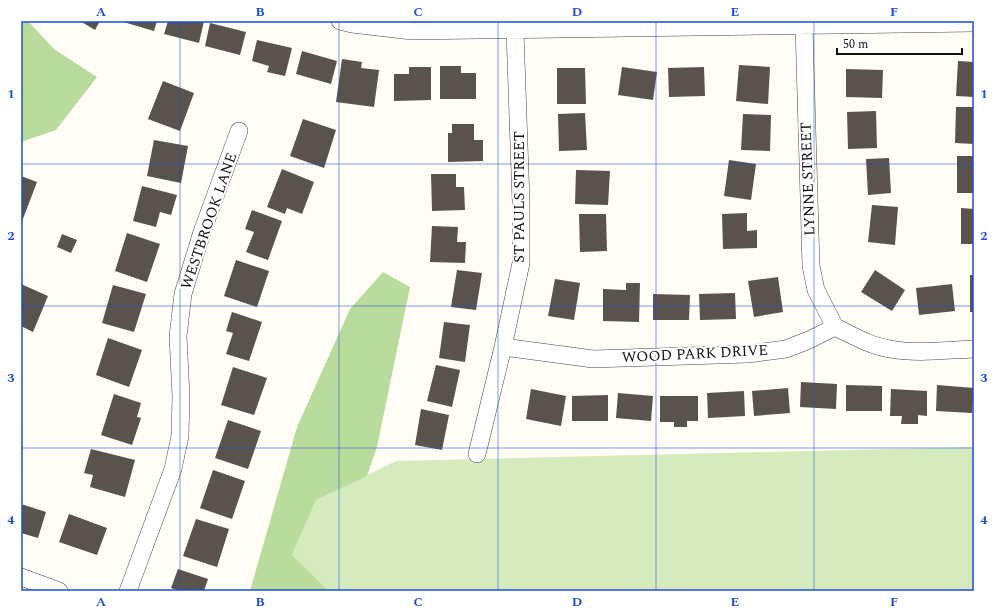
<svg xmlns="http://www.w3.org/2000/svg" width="995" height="612" font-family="Spectral,serif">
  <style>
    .green { fill: #d5ebbd }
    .forest { fill: #b9dc9c }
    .building { fill: #5a524d }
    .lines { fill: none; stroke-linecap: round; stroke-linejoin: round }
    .minor-casing { stroke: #444; stroke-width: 18 }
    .minor { stroke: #fff; stroke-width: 17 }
    .grid { fill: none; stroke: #1d4ed8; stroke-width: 1; stroke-opacity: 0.55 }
    .labels { text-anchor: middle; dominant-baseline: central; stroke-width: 4; stroke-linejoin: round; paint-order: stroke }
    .street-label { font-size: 15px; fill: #111; stroke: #fff }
    .neatline { fill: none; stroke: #1d4ed8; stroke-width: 1.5 }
    .grid-label { font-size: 13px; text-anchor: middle; font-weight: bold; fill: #1d4ed8 }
  </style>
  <rect width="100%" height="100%" fill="#fffdf5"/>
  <path class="green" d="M974,447V591H329L292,555L316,500L396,461Z"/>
  <path class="forest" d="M21,21H28L54,49L97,77L56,130L21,142Z
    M383,272L410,287L377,447L367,476L316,500L292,555L329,591H250L297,427L350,309Z"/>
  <path class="building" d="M80,21H100L95,30Z
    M120,21H157L154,31Z
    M168,21H204L199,43L164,34Z
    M210,23L246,32L240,55L205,46Z
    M257,40L292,48L285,76L267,72L269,66L252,61Z
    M302,51L337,61L331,84L296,74Z
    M342,59L362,62L361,68L379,70L374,107L336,102Z
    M958,61L974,62V97L956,96Z
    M739,65L770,67L768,104L736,101Z
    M440,66H461V73H476V99H440Z
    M409,67H431V100L394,101V74H409Z
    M622,67L657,72L653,100L618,95Z
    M704,67L705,96L669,97L668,68Z
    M557,68H585L586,104H557Z
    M846,69L883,70L882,98L846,97Z
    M163,81L194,93L180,131L148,119Z
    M956,107H974V144L955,143Z
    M876,111L877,148L848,149L847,112Z
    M585,113L587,150L559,151L558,114Z
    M743,114L771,115L770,151L741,150Z
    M303,119L336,130L324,168L290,156Z
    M452,124H474V140H483V161L448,162V133H452Z
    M154,140L188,146L181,183L147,176Z
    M957,156H974V193H957Z
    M889,158L891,193L868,195L866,159Z
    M729,160L756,164L751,200L724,196Z
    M282,169L314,182L302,214L287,208L285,214L267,207Z
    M576,170L610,171L608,205L575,204Z
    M431,174H456V187H464L465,210L432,211Z
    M21,176L37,182L21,224Z
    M142,186L177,195L171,215L160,212L156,227L133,221Z
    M872,205L898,207L895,245L868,242Z
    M961,208L974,209V244H961Z
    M252,210L282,221L268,260L246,252L254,232L245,229Z
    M747,213V231L757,230V248L723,249L722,214Z
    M579,214H606L607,251L580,252Z
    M432,226L458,227L457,242H466L465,263L430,262Z
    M127,233L160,244L147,282L115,271Z
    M62,234L77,240L71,253L57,247Z
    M236,260L269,271L257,307L224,296Z
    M457,270L482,273L476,310L451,307Z
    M875,270L905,290L892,311L861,292Z
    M970,275H974V312H970Z
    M778,277L783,312L754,317L748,281Z
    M555,279L580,283L574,320L548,316Z
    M626,283H640L639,322L603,321V289L626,290Z
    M21,284L48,296L33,332L21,326Z
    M952,284L955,311L919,315L916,288Z
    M113,285L146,294L134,332L102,323Z
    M735,293L736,319L700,320L699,294Z
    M653,294L690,295L689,320H653Z
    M232,312L262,322L249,361L226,354L233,333L226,331Z
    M444,322L470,325L465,362L439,358Z
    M108,338L142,350L129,387L96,375Z
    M436,365L460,370L452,407L427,401Z
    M233,367L267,378L254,415L221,405Z
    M801,382L837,384L836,409L800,407Z
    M846,385L882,386V411H846Z
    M937,385L974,388L972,413L936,411Z
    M788,388L790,413L754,416L752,391Z
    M531,389L566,396L561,426L526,419Z
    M891,389L927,391V416L918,415V424H901L902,416H890Z
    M744,391L745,416L708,418L707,393Z
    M618,393L653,396L651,421L616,418Z
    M114,394L141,403L137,417L141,418L132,445L101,435Z
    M608,395V421H572V396Z
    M660,396H698V421H687V427H674V422H660Z
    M421,409L449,415L442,450L415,445Z
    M228,420L261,431L248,469L215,458Z
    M91,449L135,460L125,497L90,487L93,475L84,473Z
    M213,470L245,481L232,519L200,508Z
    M21,504L46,512L38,538L21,533Z
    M69,514L107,528L97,555L59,542Z
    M196,519L229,529L217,567L183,556Z
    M178,569L208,579L204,591H180L171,588Z"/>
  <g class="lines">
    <g class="minor-casing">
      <path id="minor" d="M340,21L352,24L412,31L974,23
        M804,26L811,266L816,290L835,327
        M503,347L593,359L748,354L786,349L809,340L835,327C852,335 870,346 890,349C917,354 946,350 974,349
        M477,454L503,347L521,263V202L515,31
        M21,577L59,591
        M128,591L173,469L180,436L181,396L178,336L183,294L202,232L239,131"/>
    </g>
    <use href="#minor" class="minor"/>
  </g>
  <path class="grid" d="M180,21V591M339,21V591M498,21V591M656,21V591M814,21V591M21,164H974M21,306H974M21,448H974"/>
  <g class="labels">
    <g class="street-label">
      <text transform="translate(808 179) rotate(-92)">LYNNE STREET</text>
      <text transform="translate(519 197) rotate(-90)">ST PAULS STREET</text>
      <text transform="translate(209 221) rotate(-71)">WESTBROOK LANE</text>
      <text transform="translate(695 354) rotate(-3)">WOOD PARK DRIVE</text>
    </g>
  </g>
  <rect width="995" height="612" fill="none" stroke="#ffffff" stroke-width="44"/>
  <path d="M837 48v6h125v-6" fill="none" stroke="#111111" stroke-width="2"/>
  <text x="843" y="48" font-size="12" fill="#111111" stroke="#ffffff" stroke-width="3" paint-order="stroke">50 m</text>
  <rect x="22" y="22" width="951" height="568" class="neatline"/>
  <g class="grid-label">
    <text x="101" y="16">A</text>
    <text x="260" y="16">B</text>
    <text x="418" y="16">C</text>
    <text x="577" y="16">D</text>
    <text x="735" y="16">E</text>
    <text x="894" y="16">F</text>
    <text x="11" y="98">1</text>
    <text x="984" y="98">1</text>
    <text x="11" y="240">2</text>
    <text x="984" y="240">2</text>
    <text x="11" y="382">3</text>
    <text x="984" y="382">3</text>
    <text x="11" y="524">4</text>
    <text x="984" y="524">4</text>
    <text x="101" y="606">A</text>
    <text x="260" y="606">B</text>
    <text x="418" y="606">C</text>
    <text x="577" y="606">D</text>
    <text x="735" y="606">E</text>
    <text x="894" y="606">F</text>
  </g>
</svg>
